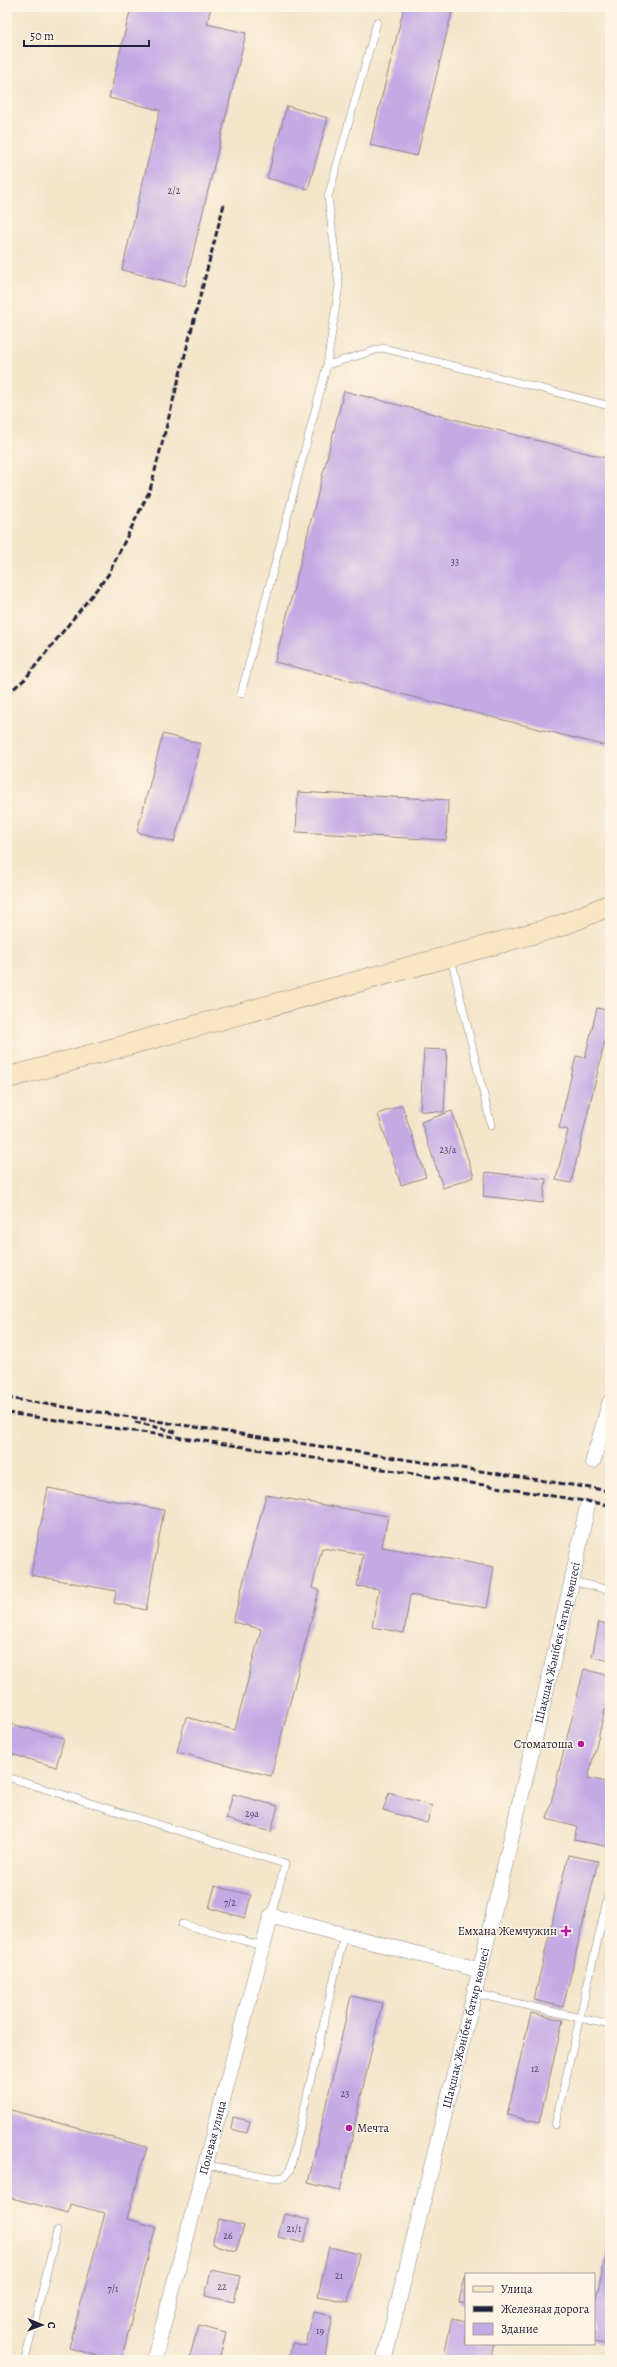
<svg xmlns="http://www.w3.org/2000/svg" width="617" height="2367" font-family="Alegreya,serif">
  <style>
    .building { fill: #c2abe5 }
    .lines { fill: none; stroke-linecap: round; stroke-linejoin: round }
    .service-casing { stroke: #8b8482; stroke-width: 8 }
    .minor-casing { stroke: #8b8482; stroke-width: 16 }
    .secondary-casing { stroke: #8b8482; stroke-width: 22 }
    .service { stroke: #fff; stroke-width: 7 }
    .minor { stroke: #fff; stroke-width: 15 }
    .secondary { stroke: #fbe6c4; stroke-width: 21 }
    .rail { stroke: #22223b; stroke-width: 3; stroke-dasharray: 6 3; stroke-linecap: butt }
    .poi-dot { fill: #b5179e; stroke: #fcf5e5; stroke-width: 1.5 }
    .labels { text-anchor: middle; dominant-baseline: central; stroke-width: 3; stroke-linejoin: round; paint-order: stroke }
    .number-label { font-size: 10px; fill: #4a4466 }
    .street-label { font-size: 12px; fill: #22223b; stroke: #fcf5e5 }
    .poi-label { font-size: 12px; fill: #22223b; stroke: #fcf5e5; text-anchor: end }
  </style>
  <rect width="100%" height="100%" fill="#fcf5e5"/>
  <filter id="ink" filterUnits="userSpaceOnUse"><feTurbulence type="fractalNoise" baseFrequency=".025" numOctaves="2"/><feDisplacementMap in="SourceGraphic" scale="8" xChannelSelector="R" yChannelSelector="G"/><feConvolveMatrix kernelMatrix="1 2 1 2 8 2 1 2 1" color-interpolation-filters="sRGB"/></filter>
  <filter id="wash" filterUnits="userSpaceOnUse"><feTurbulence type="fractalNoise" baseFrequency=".012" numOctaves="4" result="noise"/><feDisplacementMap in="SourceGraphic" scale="16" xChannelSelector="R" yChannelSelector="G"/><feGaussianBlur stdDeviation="0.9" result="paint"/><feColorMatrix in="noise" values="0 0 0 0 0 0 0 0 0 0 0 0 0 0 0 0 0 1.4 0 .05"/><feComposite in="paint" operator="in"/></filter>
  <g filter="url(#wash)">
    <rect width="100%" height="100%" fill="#f4e5ca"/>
    <g id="blocks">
      <path class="building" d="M131,7H211L207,24L246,33L185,286L122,270L160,110L109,98Z
        M404,7H453L417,156L370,145Z
        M287,106L328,118L308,189L267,178Z
        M344,391L610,459V747L275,662Z
        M163,734L201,744L174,842L137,832Z
        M298,792L448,800L446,840L296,832Z
        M597,1008L610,1011V1020L571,1183L556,1180L568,1130L559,1128L576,1056L585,1058Z
        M424,1049L447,1050L444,1112L420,1111Z
        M402,1105L426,1177L401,1185L378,1114Z
        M452,1111L474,1177L443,1188L421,1122Z
        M486,1172L546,1179L543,1203L483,1196Z
        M48,1488L164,1510L146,1610L114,1603L116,1591L31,1575Z
        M266,1495L388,1516L382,1547L494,1567L487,1608L410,1595L404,1633L372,1627L379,1589L357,1586L363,1555L322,1548L312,1588L319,1590L271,1776L177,1752L186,1717L235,1730L261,1629L233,1622Z
        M599,1622L610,1625V1661L592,1657Z
        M584,1669L610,1676V1711L605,1710L588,1778L610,1783V1847L574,1840L577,1827L547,1819Z
        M7,1723L64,1738L56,1767L7,1753Z
        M389,1793L432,1806L427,1823L383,1810Z
        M233,1794L278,1806L271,1832L226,1819Z
        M568,1855L598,1861L563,2007L534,2000Z
        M215,1886L251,1895L245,1918L209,1908Z
        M351,1996L382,2003L340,2191L308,2183Z
        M531,2013L563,2020L539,2123L507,2115Z
        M7,2109L147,2147L127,2219L156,2227L121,2360H113L69,2348L105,2213L70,2204L68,2213L8,2197L7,2200Z
        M233,2117L250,2121L247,2133L231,2129Z
        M284,2214L309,2220L304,2243L278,2237Z
        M219,2219L244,2226L236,2251L212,2244Z
        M610,2240V2345L594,2342V2306Z
        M329,2247L359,2254L348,2302L318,2296Z
        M211,2270L240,2276L234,2302L205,2296Z
        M465,2276H466V2304L459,2302Z
        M313,2312L333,2316L324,2360H289L292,2343L306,2346Z
        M452,2318L466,2321V2344H495L491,2360H443Z
        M198,2326L226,2333L219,2360H189Z"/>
    </g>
  </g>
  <g filter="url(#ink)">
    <use href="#blocks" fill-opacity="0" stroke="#8b8482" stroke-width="1"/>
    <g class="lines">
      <g class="service-casing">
        <path id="service" d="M327,365L383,348L610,406
          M241,694L327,365L339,285L328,197L377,22
          M451,958L491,1125
          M572,1581L610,1590
          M7,1777L285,1864L271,1916
          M182,1924L263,1946
          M474,1993L610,2025
          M555,2125L610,1887
          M207,2165L274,2178L284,2177L290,2170L344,1935
          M25,2360L57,2231"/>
      </g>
      <g class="minor-casing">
        <g id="minor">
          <path d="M593,1461L610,1402"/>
          <path id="s1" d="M154,2360L271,1916L480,1970"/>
          <path id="s2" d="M384,2360L480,1970L572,1581L587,1507"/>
        </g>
      </g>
      <g class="secondary-casing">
        <path id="secondary" d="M7,1078L560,926L610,905"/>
      </g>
      <use href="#service" class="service"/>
      <use href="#minor" class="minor"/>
      <use href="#secondary" class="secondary"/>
      <path class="rail" d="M7,694L25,679L108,575L150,490L224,204
        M7,1398L610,1491
        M7,1413L225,1444L610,1505
        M135,1422L176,1432"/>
    </g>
  </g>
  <g class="poi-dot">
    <circle cx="581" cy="1744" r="4"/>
    <path d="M564 1925h4v4h4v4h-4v4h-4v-4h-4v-4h4z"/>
    <circle cx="349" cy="2128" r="4"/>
  </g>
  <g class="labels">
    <g class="number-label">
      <text x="174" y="190">2/2</text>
      <text x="455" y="561">33</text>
      <text x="448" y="1149">23/а</text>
      <text x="252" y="1813">29а</text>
      <text x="230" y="1902">7/2</text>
      <text x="535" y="2068">12</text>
      <text x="345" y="2093">23</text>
      <text x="294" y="2228">21/1</text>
      <text x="228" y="2235">26</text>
      <text x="339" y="2275">21</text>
      <text x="222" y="2286">22</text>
      <text x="113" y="2288">7/1</text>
      <text x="320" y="2330">19</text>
    </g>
    <g class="street-label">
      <text stroke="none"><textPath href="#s2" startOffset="738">Шақшақ Жәнібек батыр көшесі</textPath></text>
      <text stroke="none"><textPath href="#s2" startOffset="342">Шақшақ Жәнібек батыр көшесі</textPath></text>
      <text stroke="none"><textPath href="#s1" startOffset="230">Полевая улица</textPath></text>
    </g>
    <g class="poi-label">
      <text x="573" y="1744">Стоматоша</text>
      <text x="557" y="1931">Емхана Жемчужин</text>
      <text x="357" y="2128" text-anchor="start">Мечта</text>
    </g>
  </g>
  <rect width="617" height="2367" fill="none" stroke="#fcf5e5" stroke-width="24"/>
  <rect x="465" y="2273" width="130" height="72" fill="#fcf5e5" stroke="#a5a1a1"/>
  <rect x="473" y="2286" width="20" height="6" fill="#fbe6c4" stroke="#a5a1a1"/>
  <text x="501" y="2293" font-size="12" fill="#22223b">Улица</text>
  <rect x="473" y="2306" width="20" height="6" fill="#22223b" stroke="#a5a1a1"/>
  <text x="501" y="2313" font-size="12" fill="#22223b">Железная дорога</text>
  <rect x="473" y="2323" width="20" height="12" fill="#c2abe5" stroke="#a5a1a1"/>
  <text x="501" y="2333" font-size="12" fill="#22223b">Здание</text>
  <g transform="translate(42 2325) rotate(91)" stroke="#fcf5e5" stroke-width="3" paint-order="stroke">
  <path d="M0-3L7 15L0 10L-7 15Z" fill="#22223b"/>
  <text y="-6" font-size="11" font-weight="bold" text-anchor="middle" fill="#22223b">С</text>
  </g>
  <path d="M24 40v6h125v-6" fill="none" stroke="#22223b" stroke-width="2"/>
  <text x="30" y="40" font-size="12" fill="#22223b" stroke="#fcf5e5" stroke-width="3" paint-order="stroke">50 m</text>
</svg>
